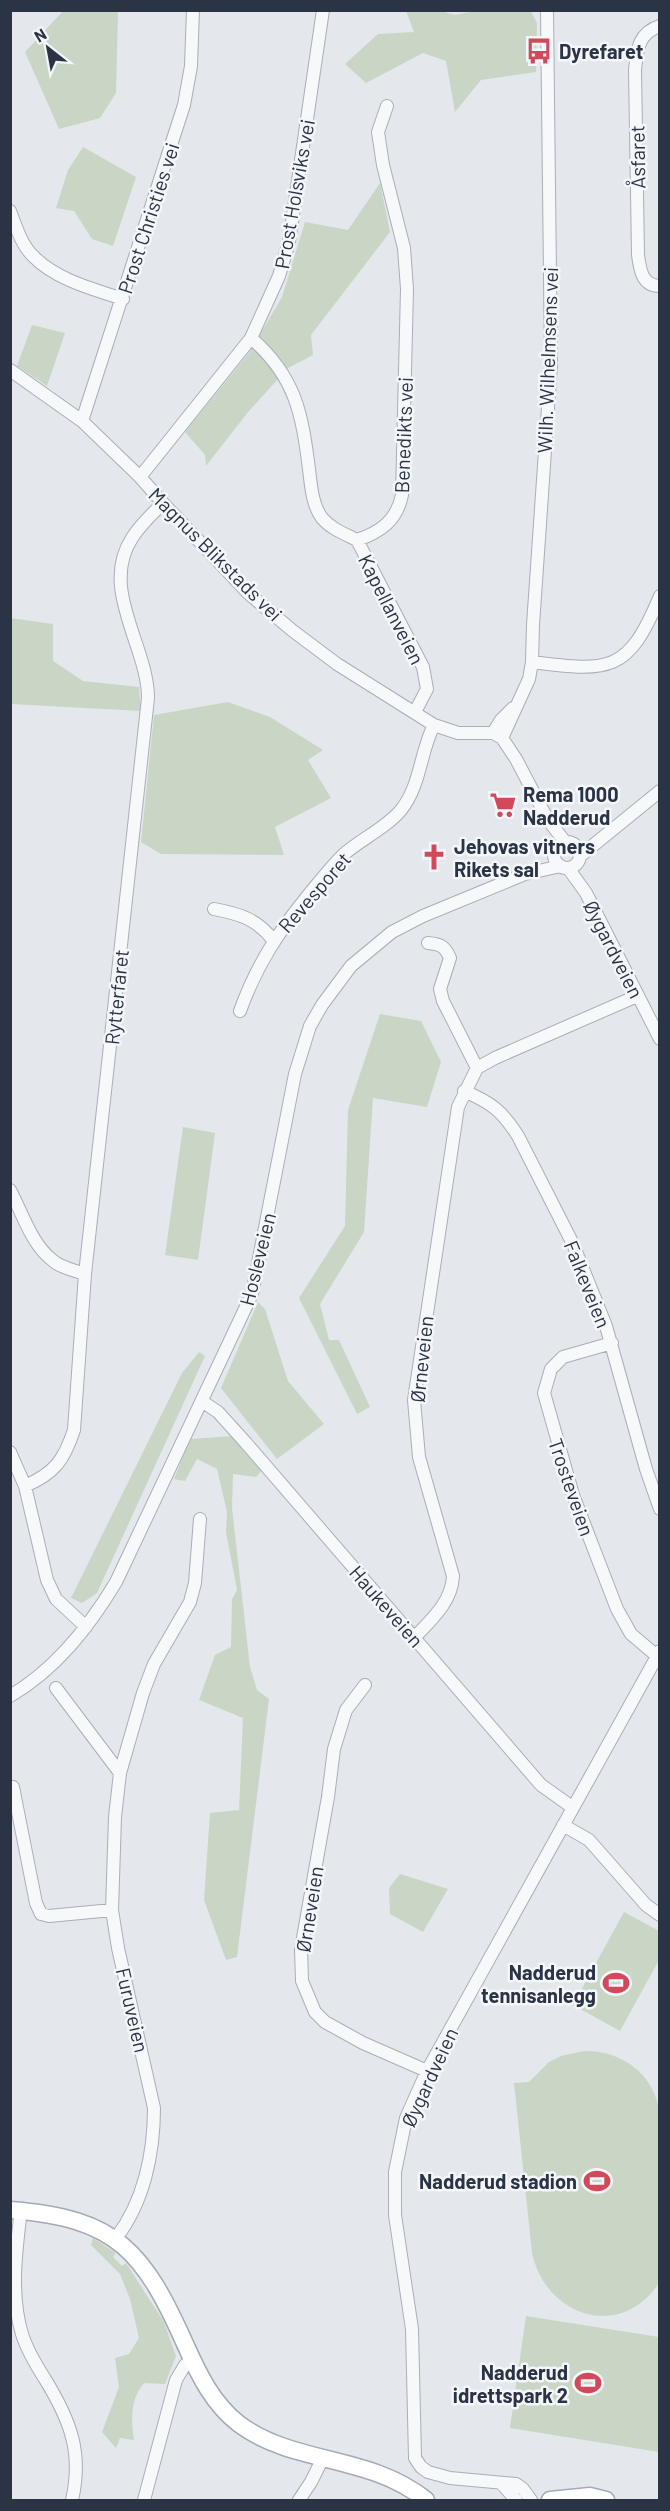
<svg xmlns="http://www.w3.org/2000/svg" width="670" height="2511" font-family="Barlow,sans-serif">
  <style>
    .green { fill: #c9d6c5 }
    .lines { fill: none; stroke-linecap: round; stroke-linejoin: round }
    .minor-casing { stroke: #a9aeb7; stroke-width: 14 }
    .major-casing { stroke: #a3abb8; stroke-width: 19 }
    .minor { stroke: #f7f8fa; stroke-width: 12 }
    .major { stroke: #fff; stroke-width: 16 }
    .labels { text-anchor: middle; dominant-baseline: central; stroke-width: 5; stroke-linejoin: round; paint-order: stroke }
    .poi-label { font-size: 20px; font-weight: bold; fill: #2b3445; stroke: #f4f6f9; text-anchor: start }
    .street-label { font-size: 20px; fill: #2b3445; stroke: #f4f6f9 }
  </style>
  <rect width="100%" height="100%" fill="#e4e7ec"/>
  <path class="green" d="M63,11H118L116,93L100,118L59,129L25,52Z
    M406,11H441L455,15L474,11H531L537,23L536,72L481,80L455,112L446,61L423,53L366,83L345,64L378,34L414,32Z
    M83,147L136,177L113,246L92,239L74,211L56,208L68,170Z
    M380,183L390,232L311,335L313,355L288,368L248,412L206,466L205,455L185,432L249,353L282,297L305,222L348,230Z
    M32,325L65,333L47,386L17,366Z
    M10,618L53,624V661L83,681L139,687L141,711L11,704Z
    M228,702L270,717L323,750L308,760L331,798L275,827L284,855L161,854L141,842L154,715Z
    M380,1014L421,1021L441,1062L427,1107L373,1098L364,1232L320,1304L329,1340H339L370,1407L357,1414L299,1298L345,1226L348,1110Z
    M183,1127L215,1133L198,1260L165,1255Z
    M258,1302L265,1309L288,1381L324,1424L277,1459L221,1388Z
    M199,1352L205,1356L97,1593L82,1603L71,1598L182,1373Z
    M234,1436L263,1469L256,1477L233,1474L232,1508L250,1667L257,1690L269,1699L237,1957L226,1960L204,1900L210,1813L239,1810L243,1718L199,1700L215,1655L231,1647L232,1599L237,1590L226,1532L227,1512L217,1469L197,1459L185,1481L174,1479L190,1439Z
    M400,1874L448,1889L423,1932L390,1914L389,1888Z
    M624,1912L659,1931V1960L620,2031L573,2005Z
    M584,2051C614,2050 646,2067 656,2098C662,2115 660,2139 660,2158C660,2199 660,2241 659,2283C621,2341 546,2317 532,2253L514,2083L529,2082L549,2062L561,2056Z
    M93,2238L116,2253L113,2257L122,2266L126,2263L164,2322L176,2356L165,2384L144,2383C130,2399 131,2421 134,2440L120,2438L116,2448L102,2432L119,2387L115,2358L129,2354L139,2338L130,2299L120,2274L91,2245Z
    M526,2316L659,2337V2452L510,2428Z"/>
  <g class="lines">
    <g class="minor-casing">
      <path id="minor" d="M660,26C638,33 637,50 635,70L638,255C640,270 642,286 660,286
        M10,211C16,226 21,245 34,257C57,280 93,289 123,299
        M251,338C296,377 302,414 309,469C311,485 312,505 322,518C331,529 345,534 357,540C381,532 397,520 402,495L407,289L404,248L383,165L378,132L387,106
        M10,370L82,421L140,477L163,503L248,593L293,631L337,664L434,725L458,733H493L502,738L516,759L548,820L566,843
        M82,421L184,105L191,66L193,10
        M140,477L251,338L279,276L289,242L323,10
        M357,540L423,667L427,689L415,712
        M532,662C610,672 628,673 660,596
        M493,733L501,720L513,708
        M502,738L529,679L532,662L533,625L551,364L547,10
        M554 855a13 13 0 1 1 26 0a13 13 0 1 1-26 0Z
        M580,856L660,791
        M568,868L586,893L660,1039
        M214,909C240,914 257,919 273,940
        M428,943C440,944 445,946 450,958L440,989L443,1001L477,1068
        M240,1011C257,964 279,931 310,893C321,880 331,867 343,855C361,839 386,828 401,810C421,785 420,752 434,725
        M464,1091C492,1103 502,1111 518,1136L573,1244L606,1326L646,1469L660,1509
        M10,1190C22,1212 31,1243 51,1259C60,1268 74,1270 85,1274
        M612,1343L563,1357L551,1369L544,1393L573,1495L617,1609L631,1634L657,1656
        M203,1402L218,1412L246,1443L541,1785L572,1807
        M10,1452L25,1486L47,1580L56,1599L86,1627
        M25,1486C55,1473 64,1460 74,1430L85,1274L148,698C148,646 99,589 132,538C140,525 152,514 163,503
        M414,1638C431,1620 452,1602 453,1576L419,1457L414,1400L458,1107L477,1068L495,1058L637,996
        M365,1685L346,1710L334,1749L328,1797L301,1949L302,1981L315,2012L325,2022L363,2043L427,2071
        M56,1688L120,1773
        M10,1696C56,1669 89,1627 116,1582L252,1294L295,1074L310,1026L322,1005L351,966L392,932L423,916L525,874L561,866
        M13,1787L36,1903L41,1914L49,1916L112,1910
        M563,1825L589,1840L646,1905L660,1915
        M21,2210C16,2251 10,2294 22,2334C27,2350 36,2365 45,2379C70,2420 83,2452 72,2500
        M116,2238C144,2202 154,2153 154,2108L118,1948L112,1910L115,1817L120,1773L143,1693L154,1664L190,1602L195,1583L200,1519
        M502,2484L516,2500
        M144,2500L176,2380L185,2365L192,2361
        M299,2500L311,2482L323,2458
        M531,2500L523,2489L516,2484L450,2478L428,2472L421,2467L415,2458L412,2329L395,2215V2172L406,2118L427,2071L660,1651"/>
    </g>
    <g class="major-casing">
      <path id="major" d="M10,2210C118,2218 144,2252 186,2346C199,2375 213,2404 239,2424C294,2465 369,2454 426,2500
        M550,2500L590,2496L606,2500"/>
    </g>
    <use href="#minor" class="minor"/>
    <use href="#major" class="major"/>
  </g>
  <defs>
    <g id="bus-bare" transform="scale(2.07)"><path d="M-5-6H5V4H4V6H2V4H-2V6H-4V4H-5ZM-3.5-4V0h7V-4ZM-3.5 1.2v1.5H-2V1.2ZM2 1.2v1.5H3.5V1.2Z" fill="#d1495b" stroke="#f4f6f9" stroke-width="2.5" paint-order="stroke"/></g>
    <g id="supermarket-bare" transform="scale(2.07)"><path d="M-6-5.5h2.5l.6 2H6L4.5 2H-2.5L-4.4-4H-6ZM-1.5 3.2a1.3 1.3 0 1 0 .1 0ZM3 3.2a1.3 1.3 0 1 0 .1 0Z" fill="#d1495b" stroke="#f4f6f9" stroke-width="2.5" paint-order="stroke"/></g>
    <g id="church-bare" transform="scale(2.07)"><path d="M-1.2-6h2.4v3.5h3.3v2.4h-3.3V6h-2.4V-.1h-3.3v-2.4h3.3Z" fill="#d1495b" stroke="#f4f6f9" stroke-width="2.5" paint-order="stroke"/></g>
    <g id="stadium-bare" transform="scale(2.07)"><path d="M0-5a6.5 5 0 1 0 0 10a6.5 5 0 1 0 0-10ZM-3.5-1.8h7v3.6h-7Z" fill="#d1495b" stroke="#f4f6f9" stroke-width="2.5" paint-order="stroke"/></g>
  </defs>
  <g fill-rule="evenodd">
    <use href="#bus-bare" x="539" y="51"/>
    <use href="#supermarket-bare" x="503" y="805"/>
    <use href="#church-bare" x="434" y="857"/>
    <use href="#stadium-bare" x="616" y="1983"/>
    <use href="#stadium-bare" x="597" y="2181"/>
    <use href="#stadium-bare" x="588" y="2383"/>
  </g>
  <g class="labels">
    <g class="poi-label">
      <text x="559" y="51">Dyrefaret</text>
      <text x="523" y="794">Rema 1000<tspan x="523" dy="23">Nadderud</tspan></text>
      <text x="454" y="846">Jehovas vitners<tspan x="454" dy="23">Rikets sal</tspan></text>
      <text x="596" y="1972" text-anchor="end">Nadderud<tspan x="596" dy="23">tennisanlegg</tspan></text>
      <text x="577" y="2181" text-anchor="end">Nadderud stadion</text>
      <text x="568" y="2372" text-anchor="end">Nadderud<tspan x="568" dy="23">idrettspark 2</tspan></text>
    </g>
    <g class="street-label">
      <text transform="translate(637 157) rotate(-91)">Åsfaret</text>
      <text transform="translate(294 194) rotate(-80)">Prost Holsviks vei</text>
      <text transform="translate(148 218) rotate(-72)">Prost Christies vei</text>
      <text transform="translate(547 360) rotate(-88)">Wilh. Wilhelmsens vei</text>
      <text transform="translate(403 435) rotate(-88)">Benedikts vei</text>
      <text transform="translate(216 554) rotate(45)">Magnus Blikstads vei</text>
      <text transform="translate(392 609) rotate(63)">Kapellanveien</text>
      <text transform="translate(314 892) rotate(-49)">Revesporet</text>
      <text transform="translate(614 949) rotate(63)">Øygardveien</text>
      <text transform="translate(116 997) rotate(-84)">Rytterfaret</text>
      <text transform="translate(257 1259) rotate(-76)">Hosleveien</text>
      <text transform="translate(588 1284) rotate(68)">Falkeveien</text>
      <text transform="translate(421 1359) rotate(-84)">Ørneveien</text>
      <text transform="translate(572 1487) rotate(71)">Trosteveien</text>
      <text transform="translate(387 1606) rotate(49)">Haukeveien</text>
      <text transform="translate(309 1909) rotate(-81)">Ørneveien</text>
      <text transform="translate(133 2010) rotate(77)">Furuveien</text>
      <text transform="translate(429 2077) rotate(-65)">Øygardveien</text>
    </g>
  </g>
  <rect width="670" height="2511" fill="none" stroke="#2b3445" stroke-width="24"/>
  <g transform="translate(48 48) rotate(329)" stroke="#f4f6f9" stroke-width="4.5" paint-order="stroke">
  <path d="M0-4.5L10 22L0 15L-10 22Z" fill="#2b3445"/>
  <text y="-9" font-size="16" font-weight="bold" text-anchor="middle" fill="#2b3445">N</text>
  </g>
</svg>
